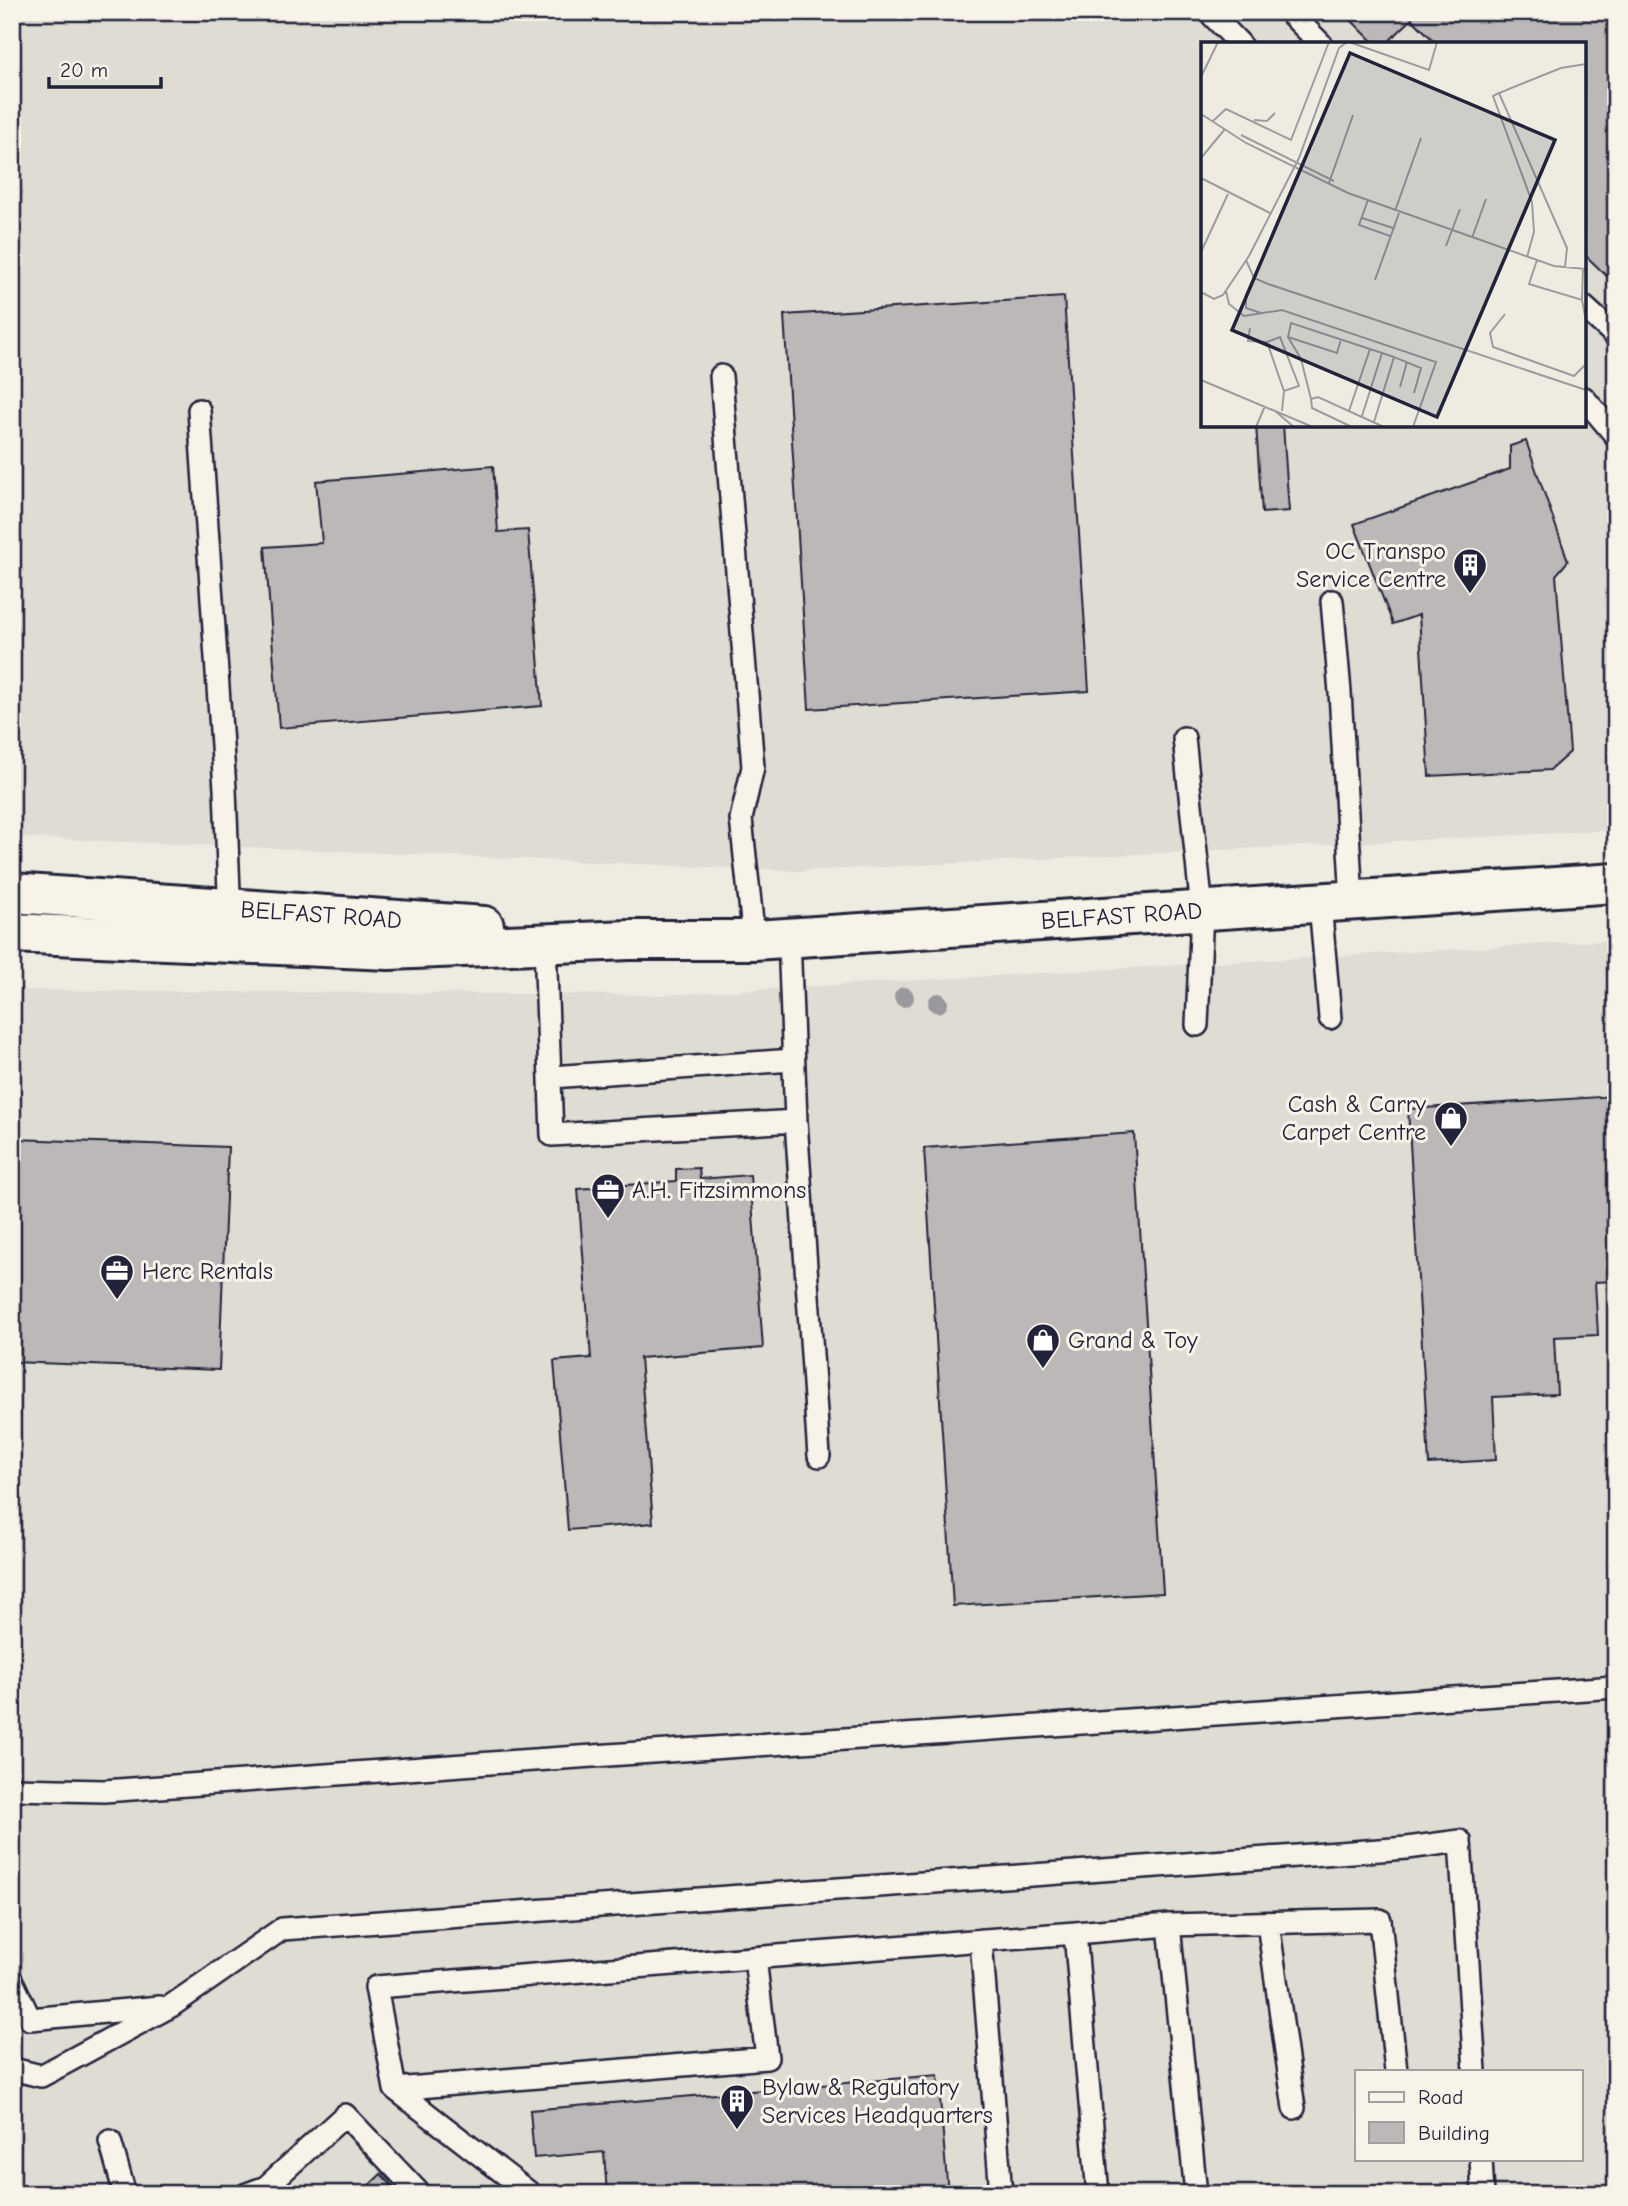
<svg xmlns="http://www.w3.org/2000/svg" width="1628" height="2206" font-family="'Comic Neue',sans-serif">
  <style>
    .built { fill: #dfdcd4; fill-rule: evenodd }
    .building { fill: #bbb8b7; stroke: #22223b; stroke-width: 2 }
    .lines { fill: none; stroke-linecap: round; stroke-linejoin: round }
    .lane-casing { stroke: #22223b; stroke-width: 26 }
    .secondary-casing { stroke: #22223b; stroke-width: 44 }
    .lane { stroke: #f7f3e8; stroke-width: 21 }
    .secondary { stroke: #f7f3e8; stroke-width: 38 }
    .tree { fill: #9b989d }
    .labels { text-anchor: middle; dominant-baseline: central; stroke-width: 6; stroke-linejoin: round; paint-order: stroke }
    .poi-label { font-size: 24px; fill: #22223b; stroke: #f7f3e8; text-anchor: start }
    .street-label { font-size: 24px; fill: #22223b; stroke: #f7f3e8 }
    .inset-road { fill: none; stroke: #9c9b9f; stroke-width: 2 }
    .view { fill: #22223b; fill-opacity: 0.15; stroke: #22223b; stroke-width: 3.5 }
    .inset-edge { fill: none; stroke: #22223b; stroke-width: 3.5 }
  </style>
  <rect width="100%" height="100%" fill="#eeebe1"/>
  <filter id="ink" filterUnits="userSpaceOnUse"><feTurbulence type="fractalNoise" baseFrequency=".0143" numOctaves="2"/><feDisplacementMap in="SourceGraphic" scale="14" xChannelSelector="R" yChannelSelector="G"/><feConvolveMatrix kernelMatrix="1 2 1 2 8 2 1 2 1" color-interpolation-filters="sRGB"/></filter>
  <g filter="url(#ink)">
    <path class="built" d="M12,12H1616V830L801,871L12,837ZM1203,44H1584V425H1203Z
      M1616,940V2194H12V990L661,995ZM1357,2071H1581V2159H1357Z"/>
    <path class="building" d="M1343,12H1616V285L1584,254V44H1437L1412,19L1386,44H1375Z
      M1064,297L1089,691L809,709L784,315Z
      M1256,425H1283L1289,511L1262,513Z
      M1526,441L1568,561L1556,575L1570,752L1550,770L1429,776L1419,615L1393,624L1354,524L1510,469V446Z
      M493,466L498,532L528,530L542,706L279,728L265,547L322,543L316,481Z
      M1616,1096V1281L1595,1282L1598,1335L1554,1337L1557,1394L1493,1397L1496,1460L1429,1464L1408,1109Z
      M1134,1133L1163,1593L953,1606L924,1148Z
      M16,1139L228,1147L219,1370L12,1362V1240Z
      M699,1168L700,1179L750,1175L763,1348L640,1358L653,1523L568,1530L554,1361L591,1358L578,1189L676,1181V1169Z
      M938,2075L948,2194H607L604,2152L534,2158L530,2110Z
      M381,2174L400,2194H360Z"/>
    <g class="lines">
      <g class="lane-casing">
        <path id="lane" d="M1209,12L1240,44
          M1289,12L1321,44
          M1584,307L1616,336
          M721,376L753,767L741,819L754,940
          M1584,398L1616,436
          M199,410L225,789L230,918
          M1332,601L1340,692L1352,901
          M1184,738L1202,910L1197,1025
          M1320,903L1330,1018
          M789,937L796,1121L819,1456
          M545,943L552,1135L796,1121
          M551,1077L793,1060
          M12,1789L104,1791L519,1761L1616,1687
          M1268,1923L1294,2108
          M1075,1933L1098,2194
          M981,1940L1001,2194
          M755,1958L767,2058L395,2089L376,1987L1075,1933L1169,1925
          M12,1981L30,2019L160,2007
          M12,2069L41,2076L171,2006L282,1929L1407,1848L1460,1841L1475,2071
          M395,2089L531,2194
          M110,2141L125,2194
          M1481,2159L1483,2194
          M266,2187L345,2115L420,2194
          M247,2194L266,2187L273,2194
          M1196,2194L1169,1925L1380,1920L1396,2071"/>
      </g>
      <g class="secondary-casing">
        <g id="secondary">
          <path id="s1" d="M12,893L484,926"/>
          <path id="s2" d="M12,933L389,950L629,940H754L1616,883"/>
        </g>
      </g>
      <use href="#lane" class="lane"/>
      <use href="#secondary" class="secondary"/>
    </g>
    <g class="tree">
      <circle cx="904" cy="997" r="10"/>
      <circle cx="938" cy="1003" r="10"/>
    </g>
  </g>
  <defs>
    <g id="building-pin" transform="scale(1.75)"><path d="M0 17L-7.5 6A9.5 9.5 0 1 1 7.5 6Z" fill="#22223b" stroke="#f7f3e8"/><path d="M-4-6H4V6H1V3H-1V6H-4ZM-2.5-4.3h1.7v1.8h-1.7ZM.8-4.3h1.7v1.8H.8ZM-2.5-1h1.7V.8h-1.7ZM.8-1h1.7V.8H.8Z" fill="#fff"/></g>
    <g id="shop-pin" transform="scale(1.75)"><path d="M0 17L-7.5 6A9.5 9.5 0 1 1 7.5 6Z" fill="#22223b" stroke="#f7f3e8"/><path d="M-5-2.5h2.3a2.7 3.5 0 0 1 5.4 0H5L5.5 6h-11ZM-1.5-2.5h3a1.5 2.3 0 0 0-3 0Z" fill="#fff"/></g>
    <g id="office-pin" transform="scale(1.75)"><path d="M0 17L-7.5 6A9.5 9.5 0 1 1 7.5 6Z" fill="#22223b" stroke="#f7f3e8"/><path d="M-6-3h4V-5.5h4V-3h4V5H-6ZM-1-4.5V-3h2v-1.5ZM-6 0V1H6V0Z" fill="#fff"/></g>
  </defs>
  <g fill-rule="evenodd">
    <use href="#building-pin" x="1470" y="565"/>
    <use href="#shop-pin" x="1451" y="1118"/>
    <use href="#office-pin" x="608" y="1190"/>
    <use href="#office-pin" x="117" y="1271"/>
    <use href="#shop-pin" x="1043" y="1340"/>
    <use href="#building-pin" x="737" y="2101"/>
  </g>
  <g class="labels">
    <g class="poi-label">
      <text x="1446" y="551" text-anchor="end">OC Transpo<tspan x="1446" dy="28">Service Centre</tspan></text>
      <text x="1426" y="1104" text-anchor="end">Cash &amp; Carry<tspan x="1426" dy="28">Carpet Centre</tspan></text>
      <text x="632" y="1190">A.H. Fitzsimmons</text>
      <text x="142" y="1271">Herc Rentals</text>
      <text x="1068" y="1340">Grand &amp; Toy</text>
      <text x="762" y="2087">Bylaw &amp; Regulatory<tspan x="762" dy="28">Services Headquarters</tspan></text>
    </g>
    <g class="street-label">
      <text stroke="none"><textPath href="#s1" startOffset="310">BELFAST ROAD</textPath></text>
      <text stroke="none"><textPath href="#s2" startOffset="1111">BELFAST ROAD</textPath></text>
    </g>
  </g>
  <g transform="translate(1201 42)">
    <rect width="385" height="385" fill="#eeebe1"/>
    <path class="inset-road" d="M148,0L228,28L236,0M0,35L17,0M298,51L292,54L331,160L333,190L326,215M0,72L45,101L147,151L353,224L385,227M53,78L66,79L74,71M12,79L25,67L90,98L128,0M40,93L133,139M0,116L24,87M0,136L69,171M128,141L152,73M167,158L158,183L189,194M194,169L220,96M161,176L192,186M271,196L285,157M245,204L259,167M0,210L27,152M45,218L53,236L67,242L385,348M336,218L328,242L381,258L382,226M364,225L366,206L298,51L360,26L385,22M53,236L45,253V266L60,271M174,238L198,171M25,249L28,262L43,274L81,268L235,320L212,385M0,250L13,257L22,253L48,214L98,116L138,6L146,0M381,258L385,279M304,272L289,291L292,305L373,334L385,322M49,286L47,299L66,300L83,349M87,295L100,317L110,357M140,297L136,311L87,295L90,281L181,311L193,315M66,300L79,295L98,344L83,349L81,369M0,338L112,385M199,345L206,320M74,369L93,385M148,369L169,307M161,374L181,311M173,380L193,315L220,326L213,351M55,385L64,364M151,385L111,366L110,357L117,355L183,385"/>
    <path class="view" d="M149,11L354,98L236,375L31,288Z"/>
    <rect width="385" height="385" class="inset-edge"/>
  </g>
  <rect width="1628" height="2206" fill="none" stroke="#f7f3e8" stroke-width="42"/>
  <rect x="21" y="21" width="1586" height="2164" fill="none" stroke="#22223b" stroke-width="2.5" filter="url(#ink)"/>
  <rect x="1355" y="2070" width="228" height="91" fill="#f7f3e8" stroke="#a29fa3" stroke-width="2"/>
  <rect x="1369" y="2092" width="35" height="10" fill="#f7f3e8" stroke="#a29fa3" stroke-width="2"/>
  <text x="1418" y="2104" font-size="21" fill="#22223b">Road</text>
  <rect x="1369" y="2122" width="35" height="21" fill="#bbb8b7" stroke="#a29fa3" stroke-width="2"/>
  <text x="1418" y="2140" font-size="21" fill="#22223b">Building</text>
  <path d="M49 77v10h112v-10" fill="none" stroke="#22223b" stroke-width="3.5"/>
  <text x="60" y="77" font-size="21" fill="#22223b" stroke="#f7f3e8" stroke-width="5" paint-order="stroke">20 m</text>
</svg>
